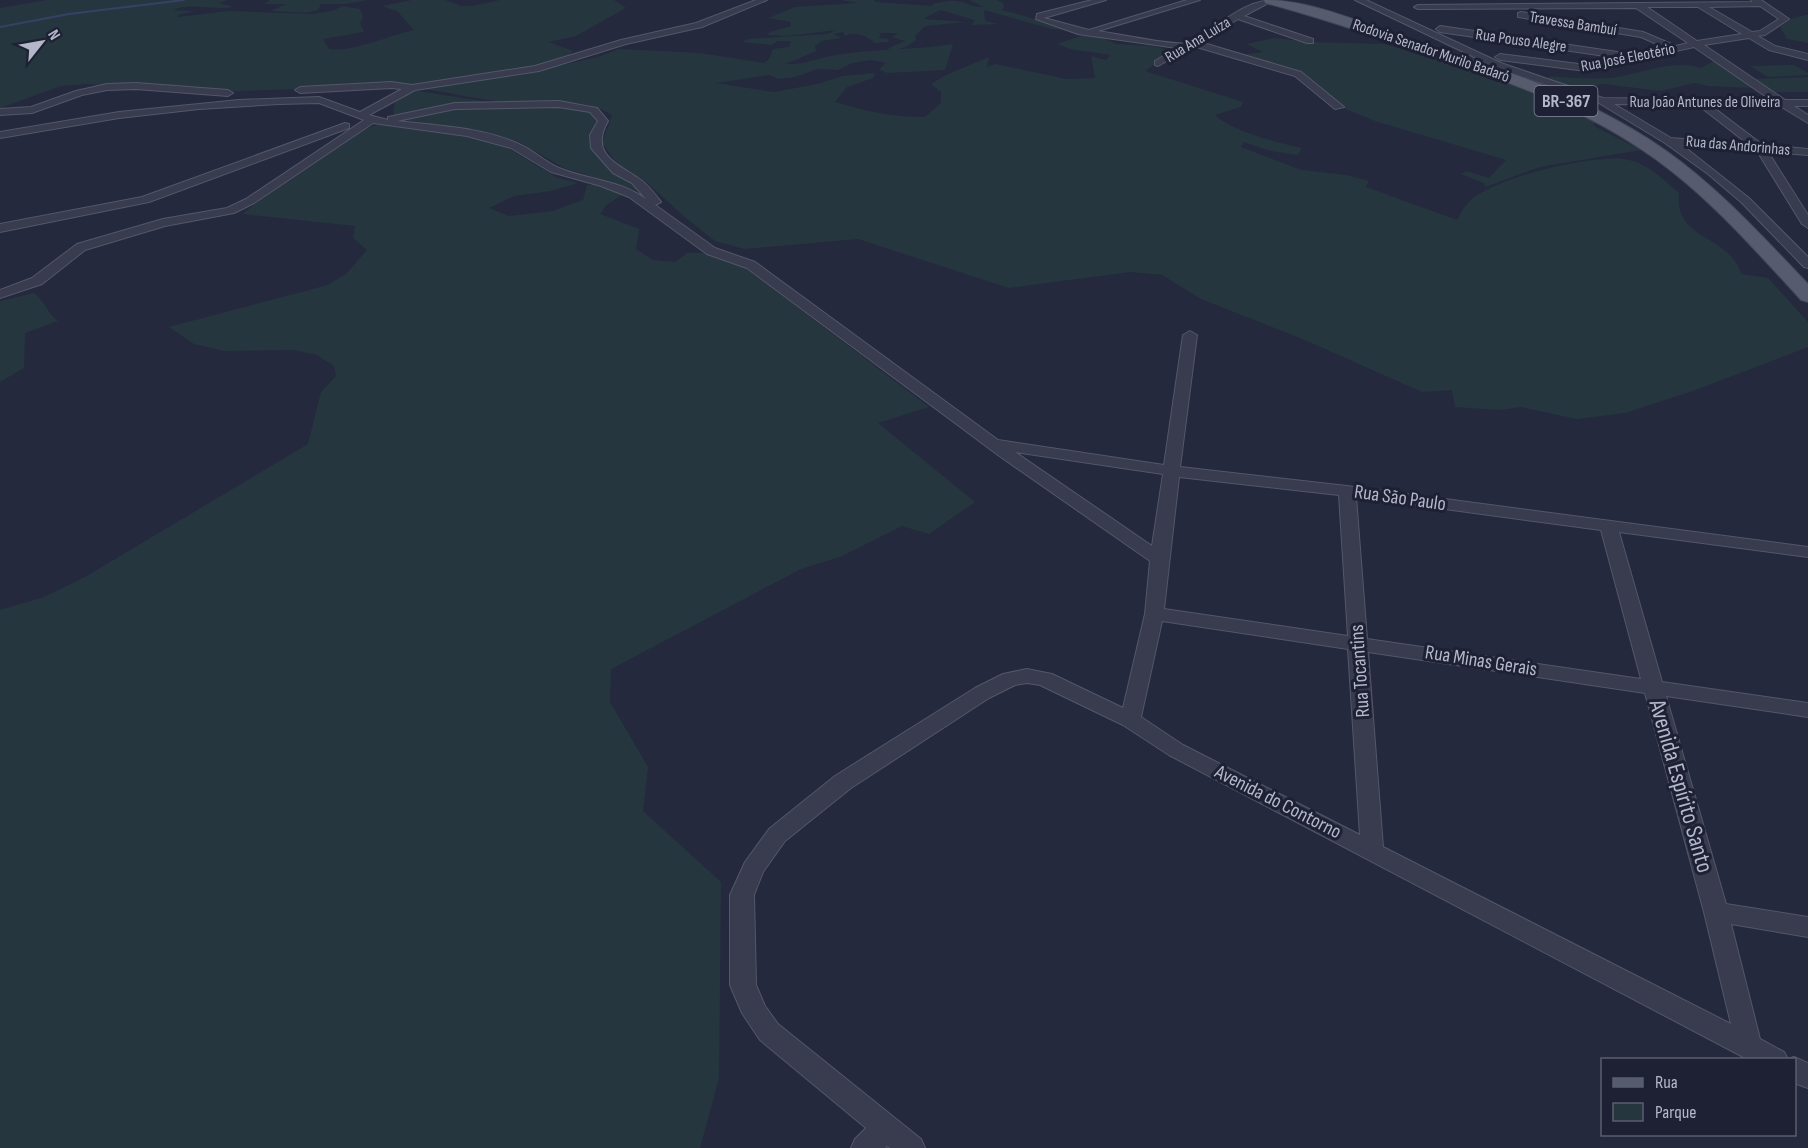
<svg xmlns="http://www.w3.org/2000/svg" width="1808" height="1148" font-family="'Sofia Sans Condensed',sans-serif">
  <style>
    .green { fill: #26363f }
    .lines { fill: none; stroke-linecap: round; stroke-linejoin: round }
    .stream { stroke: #384165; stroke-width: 2 }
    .minor-casing { stroke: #535769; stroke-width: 2 }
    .primary-casing { stroke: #414557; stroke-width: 2 }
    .minor { fill: #383c4e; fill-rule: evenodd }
    .primary { fill: #565b6e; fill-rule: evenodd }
    .labels { text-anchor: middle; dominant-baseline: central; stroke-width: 6; stroke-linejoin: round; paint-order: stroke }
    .far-street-label { font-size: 16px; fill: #b4b7c9; stroke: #1d2133 }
    .shield { fill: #1d2133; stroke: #878a9c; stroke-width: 1.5 }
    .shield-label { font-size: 18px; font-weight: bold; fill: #b4b7c9 }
    .street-label { font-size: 20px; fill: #b4b7c9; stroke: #1d2133 }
    .near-street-label { font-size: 24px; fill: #b4b7c9; stroke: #1d2133 }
  </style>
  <rect width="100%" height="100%" fill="#24293e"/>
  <path class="green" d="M47,0H227L219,3L234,7C213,11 191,2 173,10L194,11L178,15V17L229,11L311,14L332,11L343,6L360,9L363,17L360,23L364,32L323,39L329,49C350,53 391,35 414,30L397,11L382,6L412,0H445L461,6H473L500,0H614L626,8L576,36L549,42L573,51L567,57L537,66L420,85L211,92L87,84L61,86L0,108V8Z
    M270,0H368L344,4H321L318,10L306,13L270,11L286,4H264Z
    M842,0H875V2L933,6L932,4C939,3 948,0 956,1C966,2 973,8 984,7L969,0H997L1003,3L1004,7L1001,10C1023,15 1045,22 1067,30L1052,29L984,10L985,21L998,24L971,25L975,20L940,10L923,19L966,22L925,26L915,36L916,40C907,47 899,51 887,49L905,41L892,37L898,33H879L881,35L878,38L888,39L889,42L875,43C868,37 856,30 845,36L843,32L834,34L841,38L822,41L815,46L816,51L786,64C803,65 819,58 836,55C874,49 914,50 953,44L945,70L887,73L879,69L886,63L871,60L852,63L838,70L818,69L795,77L778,79L769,75L716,83L774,92L817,84L843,76L875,73L873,78L847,87L835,102C865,111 893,117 925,117L941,103V92L931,84L946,75L989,57L987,67L995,64L1067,79L1095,78L1091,56L1106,60L1110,55L1070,49L1057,44L1089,33L1117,44L1151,46L1178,52L1155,61L1154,65L1145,71L1243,102L1241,107L1215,115C1230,131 1280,143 1302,148L1298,155L1271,151L1244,142L1241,147L1301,170L1346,175L1369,181L1366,187L1457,220C1460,215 1463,208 1467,204C1489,178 1591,155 1624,159C1646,162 1663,179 1679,193C1673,241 1730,234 1741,274L1768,278L1808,322V347L1693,391L1625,413L1577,419L1521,407L1500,410L1455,407L1452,390L1422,392L1305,340L1201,299L1162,275L1130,272L1009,288L858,239L744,249L715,241L686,218L644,180L618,165L602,143L612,115C579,94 540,106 503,102C477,99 451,93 425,89L529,72L598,57L619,49L700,53L764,63L769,59L773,49L789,47L791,41H777L772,45L742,42L748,39L827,34L836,30L787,36L767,35L770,32L791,26V22L768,18L795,7L858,3Z
    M1805,15H1808V43L1787,39L1780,27L1791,19Z
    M1274,38L1311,42L1384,44L1440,60L1463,62L1592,116L1594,126L1641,150L1540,167L1485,187L1484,183L1461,174L1466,171L1489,178L1506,160L1375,121L1346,109L1312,82L1239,55L1263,52L1246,44Z
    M1716,60L1755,88L1708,86L1695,83L1661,91L1603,84L1588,86L1587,93L1548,79L1550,76C1564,78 1603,80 1617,77C1643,73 1674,59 1700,68Z
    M1794,65L1808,73V75L1768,77L1750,66Z
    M1808,77V92H1773L1755,79Z
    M412,90L494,103L400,116L395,115L393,112L395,101Z
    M560,105L591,111L600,121L593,149L645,193L564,168L519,142L501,137L472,130L397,121L457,107Z
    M381,124L474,136L499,143L556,177L578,183L551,191L514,196L489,208L509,216L553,211L583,200L587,185H598L624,194L606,205L600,214L639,229L636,249L653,260L675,262L687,253H703L744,267L929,407L878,423L975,502L929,534L902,526L840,557L801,569L611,669L610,702L648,767L643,811L721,882L719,1078L700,1148H0V610L44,597L85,577L308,444L321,392L336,376L334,366L317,355L294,350L225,351L194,344L169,327L328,285L346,274L367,250L353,238L355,226L243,214C272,188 344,132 381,124Z
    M34,293C45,301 47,313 58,321L25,333L24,368L0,382V301Z"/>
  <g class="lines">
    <path class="stream" d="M0,27L69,14L184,0"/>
    <g class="minor-casing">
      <path id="minor" d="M756,0H767L702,27L626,44L539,71L415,90L369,115L388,120V117L455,103L559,101L597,108L608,121C590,153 614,162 638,178C647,183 655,194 661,202L655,205L715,248L755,262L998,440L1164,465L1183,335L1190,331L1197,335L1180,467L1347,486L1808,547V557L1619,532L1662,682L1808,703V717L1666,696L1726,904L1808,917V937L1731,924L1760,1039L1784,1052L1788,1059L1794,1057L1808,1063V1088L1794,1083V1060H1749L1169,755L1123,725L1040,685L1027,683L1015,685L989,698L851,788L785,841L763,872L754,895L756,985L765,1006L778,1024L921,1139L925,1148H890L887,1146L885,1148H851L855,1139L866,1128L760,1040L742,1013L730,985V895L745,862L769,829L835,776L975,688L1003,674L1027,669L1052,674L1123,708L1145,614L1150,561L998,455L747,268L707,254L629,197L601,186L551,172L511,148L467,136L373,123L254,203L234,213L165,226L85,250L42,284L0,298V290L32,278L77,244L163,219L227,208L246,199L364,120L319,103L279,104L199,109L119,118L0,138V132L119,112L239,100L319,97L360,112L402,89L391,88L300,93L295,90L300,87L391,82L412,85L535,66L621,40L696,23ZM559,107L590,112L598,121L590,135L591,148L613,173L632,183L646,199C620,180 588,180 559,168C545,162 533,150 519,144C482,127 437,126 397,121L455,109ZM1015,452L1163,474L1152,546ZM1179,477L1339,495L1348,636L1164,609ZM1356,497L1601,530L1641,679L1367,639ZM1162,621L1348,649L1360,835L1183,745L1141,717ZM1368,652L1645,693L1704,912L1731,1024L1383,847Z
        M1092,0H1106L1044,18L1089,30L1187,0H1200L1098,31C1113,33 1176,46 1186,43C1215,31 1241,0 1274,0L1244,16L1313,39V43H1307L1238,19L1200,42L1301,72L1344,107L1335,109L1295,76L1193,46L1158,66L1155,65V61L1177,48L1078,34L1036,19L1037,14Z
        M1355,0H1366L1501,63L1603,98L1771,100L1694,47L1586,71L1500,60L1495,57L1500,54L1586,65L1619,58L1440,32L1436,29L1440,26L1624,53L1629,56L1666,48L1641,37L1518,17V13L1521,12L1643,32L1676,46L1688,43L1636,8L1418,9L1414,7L1418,5L1752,2L1751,0H1761L1789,19L1765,35L1758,36L1775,46L1808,54V60L1769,50L1749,38L1704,45L1785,100H1808V106H1794L1808,115V123L1780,106L1710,105L1763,145L1808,149V155L1768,152L1808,215V228L1802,224L1757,151L1682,145L1749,198L1808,257V268L1804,267L1741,202L1708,174L1665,143L1599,103L1495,67ZM1760,6L1779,19L1760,31L1752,32L1709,7ZM1647,7H1698L1742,34L1697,41ZM1614,104L1698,105L1748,144L1671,138Z
        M136,83L228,90L233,93L228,96L136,89L107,90L82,95L32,113L0,115V109L31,107L76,91L107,84Z
        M345,123L349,124V128L149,202L0,232V224L142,197Z"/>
    </g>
    <g class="primary-casing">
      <path id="primary" d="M1264,0C1311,0 1359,22 1404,37C1495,66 1586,95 1665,150C1719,188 1763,237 1808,284V302L1801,300C1755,250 1709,197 1654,158C1581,106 1497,77 1413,49C1364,33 1315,16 1265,3Z"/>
    </g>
    <use href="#minor" class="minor"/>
    <use href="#primary" class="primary"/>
  </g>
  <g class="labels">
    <g class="far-street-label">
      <text transform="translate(1573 24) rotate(9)">Travessa Bambuí</text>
      <text transform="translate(1198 40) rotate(-31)">Rua Ana Luíza</text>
      <text transform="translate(1521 41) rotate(8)">Rua Pouso Alegre</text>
      <text transform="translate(1431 51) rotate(19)">Rodovia Senador Murilo Badaró</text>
      <text transform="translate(1628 58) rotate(-11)">Rua José Eleotério</text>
      <text x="1705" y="102">Rua João Antunes de Oliveira</text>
      <text transform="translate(1738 146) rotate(5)">Rua das Andorinhas</text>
    </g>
    <rect class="shield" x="1534.5" y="86" width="63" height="30" rx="4.5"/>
    <g class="shield-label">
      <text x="1566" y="101">BR-367</text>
    </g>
    <g class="street-label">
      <text transform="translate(1400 498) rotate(8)">Rua São Paulo</text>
      <text transform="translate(1481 661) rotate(9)">Rua Minas Gerais</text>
      <text transform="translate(1360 671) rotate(-94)">Rua Tocantins</text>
      <text transform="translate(1278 802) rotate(27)">Avenida do Contorno</text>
    </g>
    <g class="near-street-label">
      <text transform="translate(1681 786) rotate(74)">Avenida Espírito Santo</text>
    </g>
  </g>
  <rect x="1601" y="1058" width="195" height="78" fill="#1d2133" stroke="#595d6f" stroke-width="1.5"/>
  <rect x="1613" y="1078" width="30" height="9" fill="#565b6e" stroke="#595d6f" stroke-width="1.5"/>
  <text x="1655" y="1088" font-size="18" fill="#b4b7c9">Rua</text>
  <rect x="1613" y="1103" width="30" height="18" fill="#26363f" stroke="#595d6f" stroke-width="1.5"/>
  <text x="1655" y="1118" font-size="18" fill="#b4b7c9">Parque</text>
  <g transform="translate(42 42) rotate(59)" stroke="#1d2133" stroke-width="4.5" paint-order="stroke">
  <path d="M0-4.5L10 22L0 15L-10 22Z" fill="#b4b7c9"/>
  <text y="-9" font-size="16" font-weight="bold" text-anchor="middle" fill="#b4b7c9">N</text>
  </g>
</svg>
